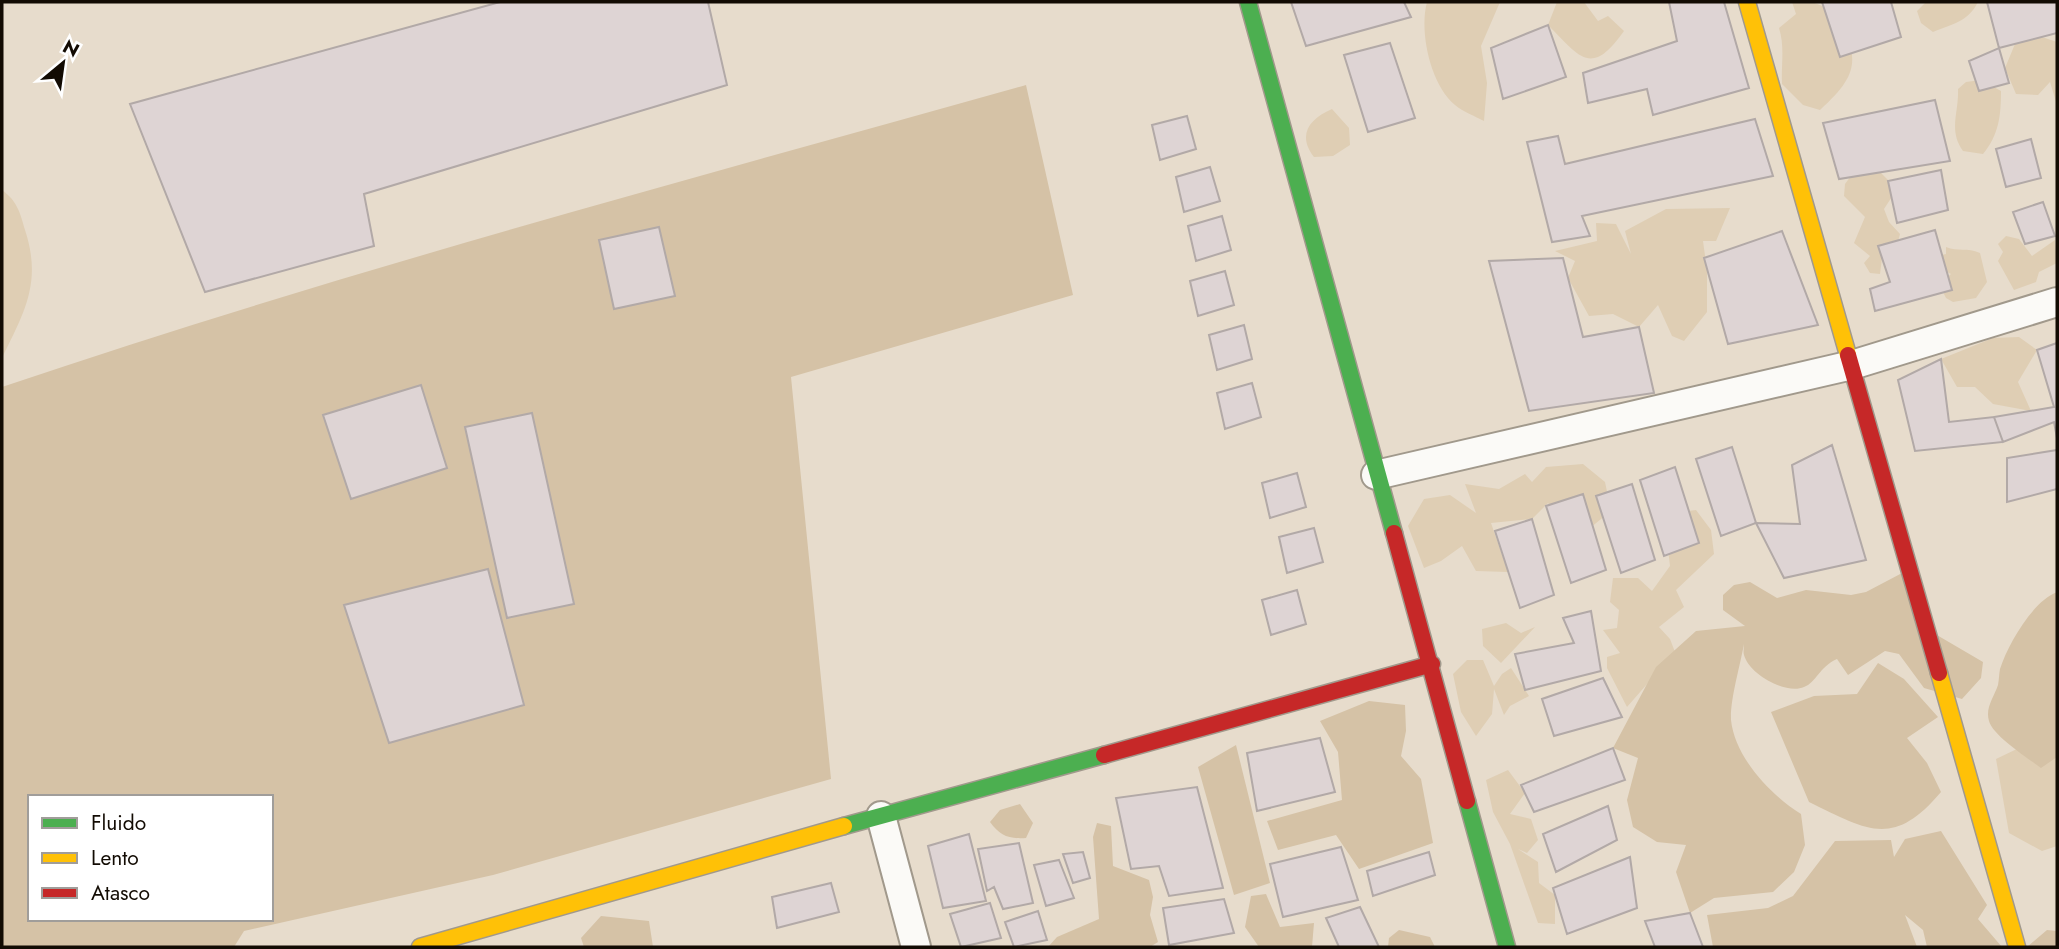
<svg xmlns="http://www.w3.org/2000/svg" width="2059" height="949" font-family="Jost,sans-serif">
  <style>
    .green { fill: #dfceb4 }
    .forest { fill: #d5c2a6; fill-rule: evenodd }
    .building { fill: #ded4d4; stroke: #b2a9a7; stroke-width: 2 }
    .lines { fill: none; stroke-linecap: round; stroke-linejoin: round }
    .street-casing { stroke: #a1998c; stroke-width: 32 }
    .fast-casing { stroke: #a1998c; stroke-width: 19 }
    .slow-casing { stroke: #a1998c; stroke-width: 19 }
    .jam-casing { stroke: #a1998c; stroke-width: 19 }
    .street { stroke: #fbfaf7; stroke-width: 28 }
    .fast { stroke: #4caf50; stroke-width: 16 }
    .slow { stroke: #ffc107; stroke-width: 16 }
    .jam { stroke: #c62828; stroke-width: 16 }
  </style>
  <rect width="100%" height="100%" fill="#e7dccc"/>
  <path class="green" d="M1427,2H1500L1481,46L1487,83L1484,121C1475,116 1463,112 1455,105C1430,84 1419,31 1427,2Z
    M1557,2H1584L1598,21L1608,16L1624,31C1591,78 1580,57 1548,25Z
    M1792,2H1812L1838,12C1858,59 1861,73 1820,110L1803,105L1782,84C1781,64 1785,47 1779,28L1796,14Z
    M1926,2H1978C1968,22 1952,24 1933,32L1921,23L1917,11Z
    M2042,37L2057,42V105L2050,82L2038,95L2016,94L2005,68L2015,44Z
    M1981,80L2001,91C2001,115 1999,135 1983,154L1963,151C1948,130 1959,113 1958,89L1966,82Z
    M1332,109L1349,128L1350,145L1333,156L1314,157C1297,135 1309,119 1332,109Z
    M1859,165L1880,172L1897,189L1884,209L1889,222L1900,234L1896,249L1882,258L1880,274L1870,273L1864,263L1870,256L1854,243L1865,217L1844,196L1845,184Z
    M2,190C17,201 20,212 25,230C42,282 25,311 2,358Z
    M1730,208L1716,241H1703L1707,270V312L1684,341L1672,336L1658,305L1639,327L1613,314L1589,316L1568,278L1575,261L1555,251L1597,241L1596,223L1616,224L1631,254L1625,231L1666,209Z
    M2006,236L2019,239L2032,256L2055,240L2057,263L2039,272L2036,282L2014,290L1998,261L2003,252L1998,244Z
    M1946,247C1958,252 1967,247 1980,253L1987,282L1976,298L1953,302L1946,298L1939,284L1951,274L1939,268L1937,256L1946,254Z
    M2019,337L2037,350L2018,382L2031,411L1993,404L1975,387H1957L1941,359L1993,338Z
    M1583,464L1605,482L1611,511L1575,540L1548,503L1532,519L1491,523L1508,572L1476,571L1462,546L1441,561L1424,568L1408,526L1424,499L1450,495L1476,513L1465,484L1499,489L1525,474L1532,482L1546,467Z
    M1696,510L1711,530L1714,554L1676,590L1684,607L1659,627L1670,639L1675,652L1627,707L1607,668V657L1620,653L1603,630L1617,628L1619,610L1610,602L1613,578H1638L1652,591L1670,566L1664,514Z
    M1506,623L1521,633L1535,627L1501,663L1483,646L1482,629Z
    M1467,660H1483L1494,686L1502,674L1511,668L1529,696L1510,706L1504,715L1494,689L1492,714L1476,736L1461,712L1453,674Z
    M2040,738L2057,753V846L2042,851L2009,833L1996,759Z
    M1508,770L1525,793L1510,814L1531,819L1538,840L1527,853L1518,849L1538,862L1539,883L1555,895V924L1538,923L1510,844L1493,812L1486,780Z"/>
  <path class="forest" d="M1026,85L1073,295L791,377L831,779L493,875L244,931L234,947H2V387C339,273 683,181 1026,85ZM30,797H271V919H30Z
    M1904,572L1930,631L1983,662L1981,678L1962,699L1924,688L1899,654L1885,651L1848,675L1837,659C1819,667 1816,683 1804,687C1786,695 1749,674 1744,655C1743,652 1744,648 1744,644C1740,666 1730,700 1731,720C1735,758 1771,795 1801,814L1805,845L1794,872L1773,892L1714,898L1690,913L1676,872L1686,845L1657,842L1633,827L1627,800L1638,758L1613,748L1656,667L1696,631L1745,626L1723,610V595L1734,585L1750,582L1777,598L1806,590L1851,595L1866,592Z
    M2057,592V757L2041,768C2028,758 1993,736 1989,721C1985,708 1994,697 1998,685C1999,680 1999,674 2000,669C2008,644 2033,601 2057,592Z
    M1878,663L1904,679L1938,717L1907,738L1927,763L1941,792C1893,849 1867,830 1809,802L1771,712L1814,696L1857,694Z
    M1369,701L1405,705L1406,731L1401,756L1421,779L1433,843L1359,869L1336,835L1278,850L1267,821L1342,800L1338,752L1320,721Z
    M1236,745L1270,883L1234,895L1198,767Z
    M1020,804L1033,823L1026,838C1009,839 1000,836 990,822L1000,810Z
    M1097,823L1111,826L1113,866L1149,880L1153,897L1150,915L1158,942L1150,947H1048L1057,937L1099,919L1093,837Z
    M1941,831L1987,905L1978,919L2002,947H1927L1923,930L1905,915L1917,947H1713L1707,915L1768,908L1793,896L1835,841L1891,840L1894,857L1905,839Z
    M1266,894L1280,927L1314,923L1312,947H1259L1245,927L1251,896Z
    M601,916L649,921L653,947H584L581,938Z
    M1399,930L1430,937L1435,947H1388L1389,938Z
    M2047,930L2057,931V947H2027Z"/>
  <path class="building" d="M500,2H708L727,85L364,194L374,246L205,292L130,104Z
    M1291,2H1404L1411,17L1306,46Z
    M1669,2H1724L1749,88L1653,115L1647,89L1588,103L1583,73L1677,41Z
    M1822,2H1891L1901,37L1840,57Z
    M1987,2H2057V33L1999,48Z
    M1548,25L1566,77L1503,99L1491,48Z
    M1390,43L1415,118L1368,132L1344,55Z
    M1999,48L2009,83L1979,91L1969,61Z
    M1935,100L1950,161L1839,179L1823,123Z
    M1187,116L1196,149L1160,160L1152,125Z
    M1755,119L1773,176L1582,216L1590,236L1552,242L1527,142L1558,136L1565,164Z
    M2031,139L2041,178L2006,187L1996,149Z
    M1210,167L1220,201L1184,212L1176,177Z
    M1941,170L1948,210L1897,223L1888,181Z
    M2043,202L2055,236L2025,244L2013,212Z
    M1222,216L1231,250L1196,261L1188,226Z
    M659,227L675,296L614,309L599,240Z
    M1935,230L1952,290L1875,311L1870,289L1890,282L1878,246Z
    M1782,231L1818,325L1728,344L1704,258Z
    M1563,258L1583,337L1639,327L1654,393L1529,411L1489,261Z
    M1225,271L1234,305L1198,316L1190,281Z
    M1244,325L1252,359L1217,370L1209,335Z
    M2057,343V438L2054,422L2003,442L1994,417L2054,407L2037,350Z
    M1941,359L1949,422L1994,417L2003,442L1915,451L1898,380Z
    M1252,383L1261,417L1225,429L1217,393Z
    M421,385L447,468L351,499L323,415Z
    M532,413L574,604L507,618L465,427Z
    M1832,445L1866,560L1784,578L1756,523L1800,524L1792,465Z
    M1732,447L1756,523L1721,536L1696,459Z
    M2057,450V489L2007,502V458Z
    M1675,467L1699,543L1664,556L1640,480Z
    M1297,473L1306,507L1270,518L1262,483Z
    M1632,484L1655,560L1621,573L1596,496Z
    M1583,494L1606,570L1571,583L1546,506Z
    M1532,519L1554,595L1520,608L1495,531Z
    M1314,528L1323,562L1287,573L1279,537Z
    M488,569L524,705L389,743L344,605Z
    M1297,590L1306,624L1271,635L1262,600Z
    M1591,611L1601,671L1525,690L1515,654L1574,643L1563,618Z
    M1603,678L1622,717L1554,736L1542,699Z
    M1320,738L1335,792L1257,811L1247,753Z
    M1613,748L1625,780L1534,812L1521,785Z
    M1197,787L1223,888L1169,896L1159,866L1131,869L1116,798Z
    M1608,806L1617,840L1556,872L1543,834Z
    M969,834L986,901L943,908L928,846Z
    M1019,843L1033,903L1003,909L994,887L987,891L978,849Z
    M1341,847L1358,900L1283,917L1270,864Z
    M1083,852L1090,878L1073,883L1063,854Z
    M1429,852L1435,875L1373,896L1367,871Z
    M1630,857L1637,908L1567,934L1553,888Z
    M1059,860L1074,898L1046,906L1034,865Z
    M831,883L839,912L777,928L772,897Z
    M1224,899L1234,933L1169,945L1163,908Z
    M990,903L1001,938L961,947L950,914Z
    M1360,907L1379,947H1339L1326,918Z
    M1038,911L1047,940L1014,947L1005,922Z
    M1690,913L1703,947H1655L1645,921Z"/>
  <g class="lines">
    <g class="street-casing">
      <path id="street" d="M1376,475L1852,365L2057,302
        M881,816L916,947"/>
    </g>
    <g class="fast-casing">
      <path id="fast" d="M1248,2L1394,533
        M1467,801L1507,947
        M844,826L1104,755"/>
    </g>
    <g class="slow-casing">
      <path id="slow" d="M1747,2L1848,355
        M1939,673L2017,947
        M420,947L844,826"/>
    </g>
    <g class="jam-casing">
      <path id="jam" d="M1848,355L1939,673
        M1394,533L1467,801
        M1104,755L1432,664"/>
    </g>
    <use href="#street" class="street"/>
    <use href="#fast" class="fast"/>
    <use href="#slow" class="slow"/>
    <use href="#jam" class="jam"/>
  </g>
  <rect width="2059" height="949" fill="none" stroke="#120b03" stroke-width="7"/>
  <rect x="28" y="795" width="245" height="126" fill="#ffffff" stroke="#a09d9a" stroke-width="2"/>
  <rect x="42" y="818" width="35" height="10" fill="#4caf50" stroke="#a09d9a" stroke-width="2"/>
  <text x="91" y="830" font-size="21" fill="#120b03">Fluido</text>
  <rect x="42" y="853" width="35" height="10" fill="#ffc107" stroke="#a09d9a" stroke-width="2"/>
  <text x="91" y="865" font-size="21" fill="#120b03">Lento</text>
  <rect x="42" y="888" width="35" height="10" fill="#c62828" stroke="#a09d9a" stroke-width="2"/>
  <text x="91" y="900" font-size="21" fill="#120b03">Atasco</text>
  <g transform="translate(63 63) rotate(29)" stroke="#ffffff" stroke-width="5" paint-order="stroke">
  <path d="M0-5L12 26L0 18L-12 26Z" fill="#120b03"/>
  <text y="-10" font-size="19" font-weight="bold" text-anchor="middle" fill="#120b03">N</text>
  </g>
</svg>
